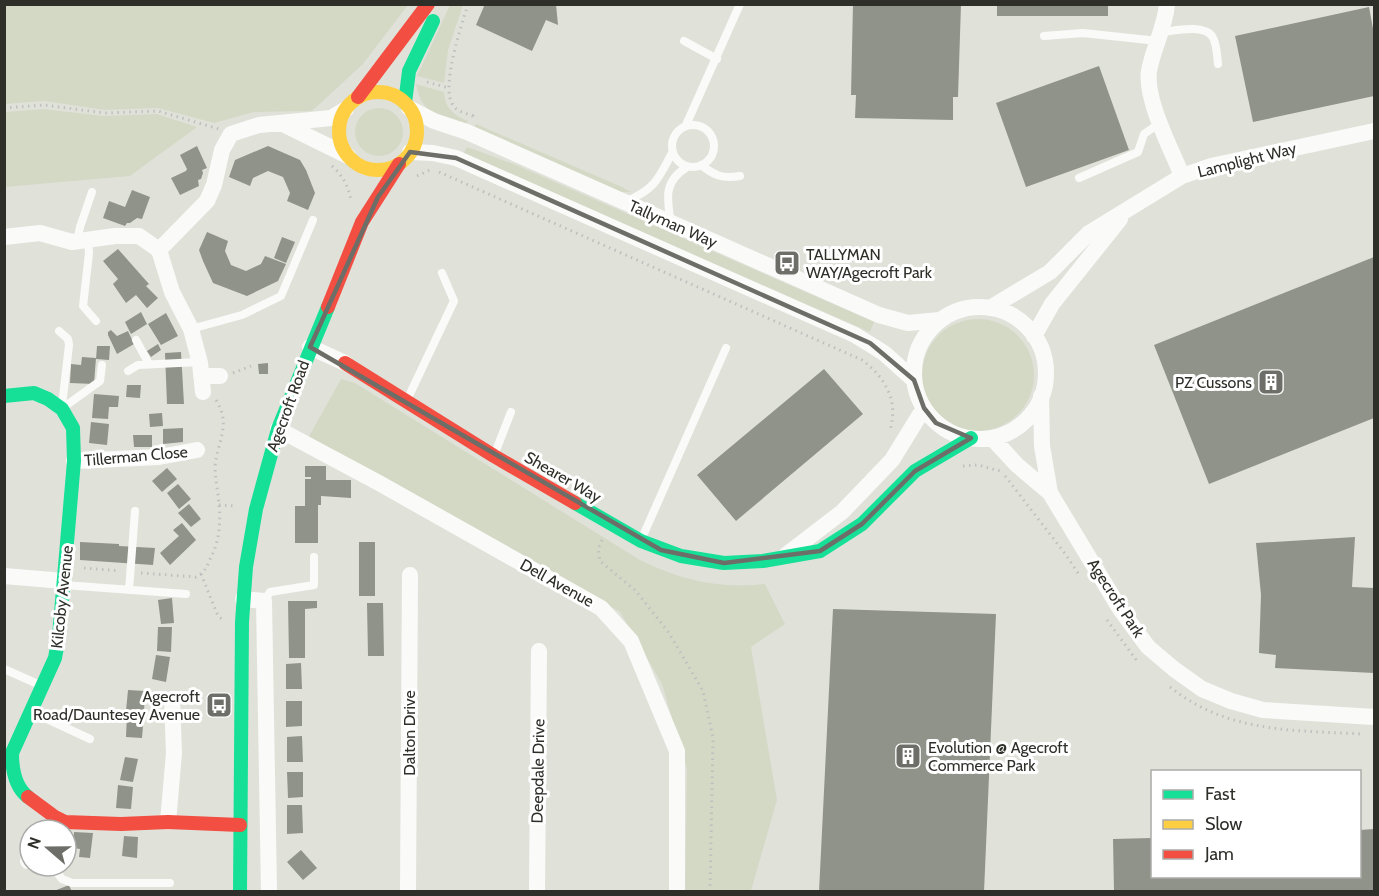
<svg xmlns="http://www.w3.org/2000/svg" width="1379" height="896" font-family="Cabin,sans-serif">
  <style>
    .green { fill: #d4d9c6 }
    .building { fill: #909389 }
    .lines { fill: none; stroke-linecap: round; stroke-linejoin: round }
    .path { stroke: #bfc0be; stroke-width: 3; stroke-dasharray: 1.5 4.5; stroke-linecap: butt }
    .lane { stroke: #fafbf9; stroke-width: 8 }
    .street { stroke: #fafbf9; stroke-width: 16 }
    .fast { stroke: #16e098; stroke-width: 14 }
    .slow { stroke: #ffcf43; stroke-width: 14 }
    .jam { stroke: #f24e42; stroke-width: 14 }
    .marked { fill: none; stroke: #6c6e67; stroke-width: 4.5; stroke-linejoin: round }
    .labels { text-anchor: middle; dominant-baseline: central; stroke-width: 6; stroke-linejoin: round; paint-order: stroke }
    .street-label { font-size: 16px; fill: #2e2f29; stroke: #fff }
    .poi-label { font-size: 16px; fill: #2e2f29; stroke: #fff; text-anchor: start }
  </style>
  <rect width="100%" height="100%" fill="#e0e2da"/>
  <path class="green" d="M5,4H408V5L363,64L312,111L254,112L214,123L158,108L105,110L44,101L5,104Z
    M450,5H463L448,50L444,83L417,76Z
    M416,84L444,92C445,108 453,115 468,121L465,128C440,117 421,114 416,84Z
    M355 132a24 24 0 1 1 48 0a24 24 0 1 1-48 0Z
    M43,109L104,116L157,114L197,127L130,176L5,187V112Z
    M476,124L622,187L631,192H621L473,130Z
    M467,147L516,165L874,322L870,332L463,154Z
    M922 375a56 56 0 1 1 112 0a56 56 0 1 1-112 0Z
    M341,379L355,383L640,560C680,580 720,589 765,584L785,624L751,647L777,800L751,891H685L687,769L662,684L620,612L308,438Z"/>
  <path class="building" d="M485,4H556L558,25L546,20L532,51L476,25Z
    M853,4H961L958,97H953V120L855,118L856,95H851Z
    M997,4H1108V16H997Z
    M1369,7L1374,34V96L1253,122L1235,36Z
    M1099,66L1129,150L1026,187L996,103Z
    M197,146L207,168L202,170L203,173L201,179L198,180L199,186L180,195L171,178L186,171L187,169L180,155Z
    M268,146L300,160L306,170L315,193L308,210L287,201L290,193L283,177L268,171L253,178L250,186L229,177L235,160Z
    M132,190L150,197L142,219L137,218L130,223H127L125,226L103,218L109,201L125,207Z
    M207,232L228,241L225,251L231,265L246,271L261,264L265,256L286,264L278,281L247,296L213,283L203,261L199,250Z
    M282,237L295,242L286,263L274,258Z
    M118,249L149,284L146,286L158,298L147,308L136,295L126,303L113,284L118,279L103,261Z
    M1374,257V418L1209,484L1154,345Z
    M141,312L147,324L131,334L125,322Z
    M166,313L178,336L161,345L148,324Z
    M111,330L117,336L128,331L134,344L117,354L108,335V332Z
    M158,344L161,350L151,357L147,351Z
    M97,346H110L109,360L96,359Z
    M181,352L184,404H167L165,353Z
    M82,357L96,358L94,384L70,383L71,364L81,365Z
    M268,363V374H259L258,364Z
    M824,369L863,414L736,521L697,475Z
    M127,385H141L140,398L126,397Z
    M94,394L119,396L118,407H109L108,419L92,418Z
    M162,413L163,426L150,427L149,414Z
    M91,422L109,424L107,445L89,443Z
    M183,428V442L163,444V429Z
    M133,435H152V447H134Z
    M305,466H326V480H351V498L321,496V505H318V543H295V506H305V479H311V477H305Z
    M167,468L177,479L162,492L152,481Z
    M178,484L191,499L179,509L167,493Z
    M189,504L201,519L191,527L178,513Z
    M182,523L196,540L170,565L160,553L179,536L173,530Z
    M1355,537L1352,587L1374,588V673L1275,668L1276,655L1259,653L1261,595L1256,543Z
    M80,542L119,544V546L155,548L153,565L80,560Z
    M359,542H375V596H359Z
    M172,598L174,623L161,624L158,600Z
    M288,601H317V608L305,609V658H289Z
    M367,603H383L384,656H368Z
    M833,609L996,614L984,892H819Z
    M158,627H172L171,652L157,651Z
    M156,655L170,657L166,682L152,679Z
    M301,663L302,689H286V664Z
    M128,690L145,691L144,712L126,711Z
    M286,701H302V726L286,727Z
    M127,713L144,714L142,738L126,737Z
    M302,736L303,762H287V737Z
    M125,757L138,759L133,782L120,780Z
    M287,772H303V797L288,798Z
    M118,785L133,787L131,809L116,808Z
    M287,805H302L303,833L287,834Z
    M1374,829V892H1114L1113,839L1152,838V876H1360V830Z
    M74,832L93,833L90,858L79,857L80,849L73,848Z
    M124,836L138,837L137,858L122,856Z
    M301,850L317,868L303,880L287,862Z
    M69,885L72,892H54V891Z"/>
  <g class="lines">
    <path class="path" d="M468,4C462,24 440,88 453,105C457,112 466,113 473,116L472,119
      M427,82L449,88
      M4,108L44,105L105,113L158,111L219,129
      M332,166C343,176 349,187 351,201
      M439,172L862,360C885,377 899,401 890,430
      M417,176L430,170
      M233,373L251,366
      M963,466L978,465L1000,471
      M1005,476L1066,555L1080,576
      M219,505L235,506
      M602,540L598,549L600,561L636,591L669,633L703,691L713,738L710,892
      M84,568L120,571
      M141,573L196,577C204,573 207,567 210,559C221,539 221,518 218,495C217,486 215,477 215,467C217,441 232,426 216,400
      M201,574L218,616L223,620
      M1107,620L1137,661
      M1170,687C1228,733 1291,730 1361,734"/>
    <path class="lane" d="M1162,32C1174,31 1203,24 1212,36C1217,43 1217,56 1218,64
      M1044,36L1083,33L1158,41
      M684,41L717,59
      M672 146a21 21 0 1 1 42 0a21 21 0 1 1-42 0Z
      M686,125L740,4
      M701,165C715,176 723,179 740,176
      M1079,178L1138,152L1144,134L1160,123
      M627,201C655,189 658,179 672,153
      M671,224C667,198 663,182 687,167
      M88,240L89,253L83,306L96,321
      M77,242L80,227L92,192
      M191,329L242,315L281,296L313,220
      M59,331L68,339L69,345L62,406
      M136,340L149,364
      M128,371L138,365L199,362
      M407,400L454,301L442,273
      M64,407L100,381L102,365
      M495,453L511,412
      M642,538L726,348
      M64,585L186,594
      M129,590L135,511
      M264,601L270,592L314,585V557
      M4,669L40,685
      M32,712L90,739
      M52,866L62,879L72,883H170"/>
    <path class="street" d="M1167,4C1165,28 1153,48 1149,71C1145,100 1171,148 1182,176
      M409,108L434,121L467,132L879,315L908,323L940,320
      M281,123L348,156
      M410,152L433,153L456,158L855,335L884,353L914,380
      M4,237L40,233L72,242L115,236H139L159,250L207,201L214,185L222,150L231,134L259,125L331,118L346,109
      M159,250L172,292L191,329L200,363L203,392
      M914 373a66 66 0 1 1 132 0a66 66 0 1 1-132 0Z
      M990,308L1050,272L1089,233L1182,176L1211,166L1374,131
      M1034,336L1052,304L1120,219
      M310,347L345,363
      M201,376H220
      M1041,396L1042,446L1050,493
      M278,429L379,483L601,608L631,641L677,751V892
      M992,438L1017,465L1050,493L1120,609L1148,647L1174,669L1202,689L1231,701L1263,710L1374,717
      M74,461L159,457L197,450
      M786,555L842,512L892,460L924,408
      M4,576L64,581
      M243,599L264,601L269,892
      M168,822L174,753L172,699
      M28,861H30
      M408,892L410,575
      M537,892L539,651"/>
    <path class="fast" d="M405,103L409,71L433,21
      M4,396L34,393L48,399L62,409L73,428L74,461L59,636L55,658L12,753C12,769 15,787 28,797
      M575,503L641,541L681,556L724,563L763,561L820,551L862,524L915,471L971,438
      M240,892L242,622L246,567L256,509L278,429L328,307"/>
    <path class="slow" d="M339 131a39 39 0 1 1 78 0a39 39 0 1 1-78 0Z"/>
    <path class="jam" d="M358,97L428,4
      M328,307L362,222L399,164
      M345,363L494,456L575,503
      M28,797L55,817L65,822L121,824L168,822L240,825"/>
  </g>
  <path class="marked" d="M410,152L456,158L870,343L914,380L924,408L936,423L971,438L915,471L862,524L820,551L724,563L661,550L310,347L378,197Z"/>
  <defs>
    <g id="bus-square" transform="scale(1.35)"><rect x="-9" y="-9" width="18" height="18" rx="4" fill="#6c6e67" stroke="#fff"/><path d="M-5-6H5V4H4V6H2V4H-2V6H-4V4H-5ZM-3.5-4V0h7V-4ZM-3.5 1.2v1.5H-2V1.2ZM2 1.2v1.5H3.5V1.2Z" fill="#fff"/></g>
    <g id="building-square" transform="scale(1.35)"><rect x="-9" y="-9" width="18" height="18" rx="4" fill="#6c6e67" stroke="#fff"/><path d="M-4-6H4V6H1V3H-1V6H-4ZM-2.5-4.3h1.7v1.8h-1.7ZM.8-4.3h1.7v1.8H.8ZM-2.5-1h1.7V.8h-1.7ZM.8-1h1.7V.8H.8Z" fill="#fff"/></g>
  </defs>
  <g fill-rule="evenodd">
    <use href="#bus-square" x="787" y="263"/>
    <use href="#building-square" x="1271" y="382"/>
    <use href="#bus-square" x="219" y="705"/>
    <use href="#building-square" x="908" y="756"/>
  </g>
  <g class="labels">
    <g class="street-label">
      <text transform="translate(1247 160) rotate(-14)">Lamplight Way</text>
      <text transform="translate(673 224) rotate(24)">Tallyman Way</text>
      <text transform="translate(288 406) rotate(-70)">Agecroft Road</text>
      <text transform="translate(136 456) rotate(-5)">Tillerman Close</text>
      <text transform="translate(563 477) rotate(30)">Shearer Way</text>
      <text transform="translate(557 583) rotate(29)">Dell Avenue</text>
      <text transform="translate(62 597) rotate(-84)">Kilcoby Avenue</text>
      <text transform="translate(1116 598) rotate(57)">Agecroft Park</text>
      <text transform="translate(409 733) rotate(-90)">Dalton Drive</text>
      <text transform="translate(538 771) rotate(-89)">Deepdale Drive</text>
    </g>
    <g class="poi-label">
      <text x="806" y="254">TALLYMAN<tspan x="806" dy="18">WAY/Agecroft Park</tspan></text>
      <text x="1252" y="382" text-anchor="end">PZ Cussons</text>
      <text x="200" y="696" text-anchor="end">Agecroft<tspan x="200" dy="18">Road/Dauntesey Avenue</tspan></text>
      <text x="928" y="747">Evolution @ Agecroft<tspan x="928" dy="18">Commerce Park</tspan></text>
    </g>
  </g>
  <rect width="1379" height="896" fill="none" stroke="#2e2f29" stroke-width="12"/>
  <rect x="1151" y="770" width="210" height="108" fill="#ffffff" stroke="#abaca9" stroke-width="1.5"/>
  <rect x="1163" y="790" width="30" height="9" fill="#16e098" stroke="#abaca9" stroke-width="1.5"/>
  <text x="1205" y="800" font-size="18" fill="#2e2f29">Fast</text>
  <rect x="1163" y="820" width="30" height="9" fill="#ffcf43" stroke="#abaca9" stroke-width="1.5"/>
  <text x="1205" y="830" font-size="18" fill="#2e2f29">Slow</text>
  <rect x="1163" y="850" width="30" height="9" fill="#f24e42" stroke="#abaca9" stroke-width="1.5"/>
  <text x="1205" y="860" font-size="18" fill="#2e2f29">Jam</text>
  <g transform="translate(48 848) rotate(290)"><circle r="28" fill="#ffffff" stroke="#abaca9" stroke-width="1.5"/>
  <path d="M0-4.5L10 22L0 15L-10 22Z" fill="#6c6e67"/>
  <text y="-9" font-size="16" font-weight="bold" text-anchor="middle" fill="#2e2f29">N</text>
  </g>
</svg>
